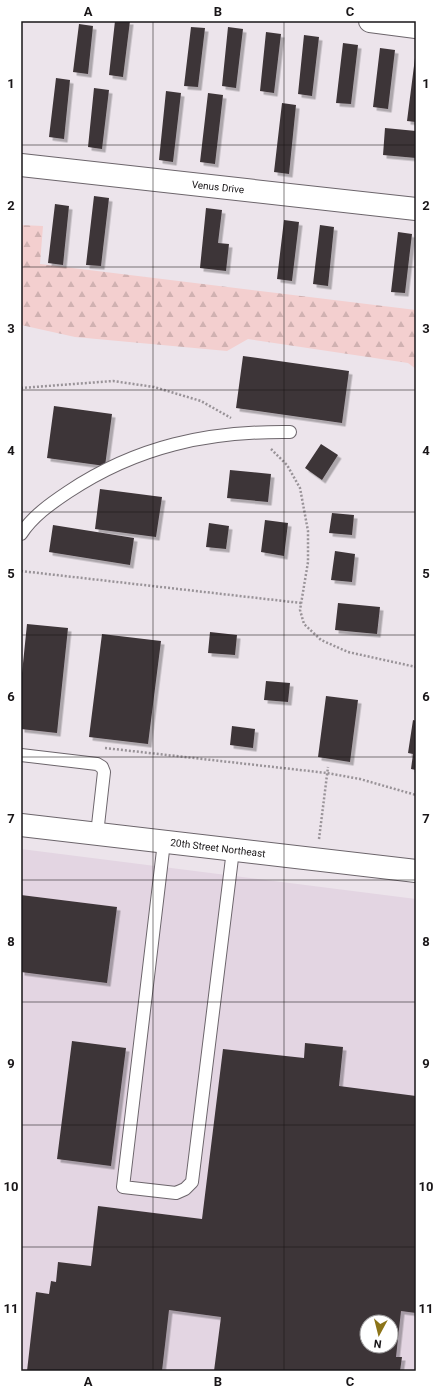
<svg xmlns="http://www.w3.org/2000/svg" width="437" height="1392" font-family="Roboto,sans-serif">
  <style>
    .built { fill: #e3d5e2; fill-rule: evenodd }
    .forest { fill: url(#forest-firs) }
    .building { fill: #3e3538; fill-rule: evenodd; filter: url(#shadow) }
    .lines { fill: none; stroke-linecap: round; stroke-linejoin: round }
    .service-casing { stroke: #6c656b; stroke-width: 14 }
    .minor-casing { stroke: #6c656b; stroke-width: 24 }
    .path { stroke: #999398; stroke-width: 2.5; stroke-dasharray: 2 2; stroke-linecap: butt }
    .service { stroke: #fff; stroke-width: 12 }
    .minor { stroke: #fff; stroke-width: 22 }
    .grid { fill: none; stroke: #191618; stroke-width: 1; stroke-opacity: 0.55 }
    .labels { text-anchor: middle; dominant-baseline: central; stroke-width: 4; stroke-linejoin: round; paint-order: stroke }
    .street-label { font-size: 10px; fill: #191618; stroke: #fff }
    .neatline { fill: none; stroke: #191618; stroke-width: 1.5 }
    .grid-label { font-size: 13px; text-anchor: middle; font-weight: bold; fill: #191618 }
  </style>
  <defs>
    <pattern id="forest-firs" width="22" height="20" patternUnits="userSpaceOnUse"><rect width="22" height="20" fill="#f3cfcf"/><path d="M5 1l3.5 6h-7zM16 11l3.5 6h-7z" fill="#d0b1b1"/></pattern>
    <filter id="shadow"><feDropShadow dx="3.5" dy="3.5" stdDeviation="0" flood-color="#0004"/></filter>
  </defs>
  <rect width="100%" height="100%" fill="#ece4eb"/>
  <path class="built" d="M21,849L416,899V1371H21ZM367,1322H391V1346H367Z"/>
  <path class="forest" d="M21,225L43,226L40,264L416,310V369L408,363L248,339L227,351L75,337L21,325Z"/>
  <path class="building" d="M115,21H130L123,77L109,75Z
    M79,24L93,26L88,74L73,72Z
    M191,27L205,28L198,87L184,86Z
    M228,27L243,29L236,88L222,86Z
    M266,32L281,34L274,93L260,91Z
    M304,35L319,37L312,96L298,94Z
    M343,43L358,45L351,104L336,103Z
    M380,48L395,50L388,109L373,107Z
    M415,58H416V122L407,121Z
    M56,78L70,80L64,139L49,137Z
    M94,88L109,90L102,149L88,147Z
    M166,91L181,93L173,162L159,160Z
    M208,93L223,95L215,164L200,162Z
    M282,103L296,105L289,174L274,172Z
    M385,128L416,131V158L383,155Z
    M94,196L109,198L101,266L86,265Z
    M55,204L69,206L63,265L48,263Z
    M206,208L222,210L218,243L229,244L226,271L200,268Z
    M284,220L299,222L292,281L277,279Z
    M320,225L334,227L328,286L313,284Z
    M398,232L412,234L405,293L391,292Z
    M243,356L349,371L342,423L236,408Z
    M54,406L112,414L105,466L47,458Z
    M321,444L338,455L322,480L305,468Z
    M230,470L271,474L268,502L227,498Z
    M100,489L162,497L156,537L95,529Z
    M332,513L354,515L352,535L329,533Z
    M265,520L288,523L284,556L261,552Z
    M209,523L229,526L226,549L206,547Z
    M53,525L134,538L130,565L49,552Z
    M335,551L355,554L352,582L331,580Z
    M338,603L380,607L377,634L335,630Z
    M27,624L68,628L57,733L21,729V683Z
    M210,632L237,635L235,655L208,653Z
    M102,634L161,641L148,744L89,737Z
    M266,681L290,683L288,702L264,700Z
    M326,696L358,700L350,762L318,757Z
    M413,720L416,721V770L411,769L413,754L408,753Z
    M232,726L255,729L253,748L230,745Z
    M21,895L117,907L107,983L21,972Z
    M72,1041L126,1048L111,1166L57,1159Z
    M305,1043L343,1047L339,1086L416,1096V1313L401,1311L396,1357H402L400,1371H214L221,1317L169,1310L162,1371H27L36,1292L49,1294L51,1281L56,1282L58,1262L91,1266L98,1206L202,1219L223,1049L304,1058ZM367,1322H391V1346H367Z"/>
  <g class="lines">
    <g class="service-casing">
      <path id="service" d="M21,534C33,516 50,504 68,492C137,446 208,431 290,432
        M21,755L97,764L102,767L104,772L97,834
        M164,842L123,1187L176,1193L185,1189L192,1182L233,850"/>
    </g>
    <g class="minor-casing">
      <path id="minor" d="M370,21L416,27
        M21,165L416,209
        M21,825L416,871"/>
    </g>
    <path class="path" d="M21,388L113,381L154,387L201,401L231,418
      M271,449L287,465L300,488L308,531V562L300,610L304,624L321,640L348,652L416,667
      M21,571L301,603
      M105,748L327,773L360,779L416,795
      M319,839L328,767"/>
    <use href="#service" class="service"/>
    <use href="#minor" class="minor"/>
  </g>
  <path class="grid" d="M153,21V1371M284,21V1371M21,145H416M21,267H416M21,390H416M21,512H416M21,635H416M21,757H416M21,880H416M21,1002H416M21,1125H416M21,1247H416"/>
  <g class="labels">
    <g class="street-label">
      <text transform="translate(218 187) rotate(6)">Venus Drive</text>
      <text transform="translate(218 848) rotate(7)">20th Street Northeast</text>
    </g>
  </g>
  <rect width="437" height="1392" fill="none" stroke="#ffffff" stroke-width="44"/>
  <g transform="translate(379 1334) rotate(187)"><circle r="19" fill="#ffffff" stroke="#a3a2a3"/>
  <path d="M0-3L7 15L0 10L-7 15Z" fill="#8c7418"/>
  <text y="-6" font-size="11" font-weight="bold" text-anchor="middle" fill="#191618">N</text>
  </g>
  <rect x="22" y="22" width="393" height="1348" class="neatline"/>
  <g class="grid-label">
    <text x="88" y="16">A</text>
    <text x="218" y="16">B</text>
    <text x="350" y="16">C</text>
    <text x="11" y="88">1</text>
    <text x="426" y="88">1</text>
    <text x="11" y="210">2</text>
    <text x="426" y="210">2</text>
    <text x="11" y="333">3</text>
    <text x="426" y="333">3</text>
    <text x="11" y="455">4</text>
    <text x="426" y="455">4</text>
    <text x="11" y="578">5</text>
    <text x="426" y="578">5</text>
    <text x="11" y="701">6</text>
    <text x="426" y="701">6</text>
    <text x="11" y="823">7</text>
    <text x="426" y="823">7</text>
    <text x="11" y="946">8</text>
    <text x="426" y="946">8</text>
    <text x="11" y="1068">9</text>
    <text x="426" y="1068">9</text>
    <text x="11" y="1191">10</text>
    <text x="426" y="1191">10</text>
    <text x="11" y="1313">11</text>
    <text x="426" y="1313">11</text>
    <text x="88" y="1386">A</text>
    <text x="218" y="1386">B</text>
    <text x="350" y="1386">C</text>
  </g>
</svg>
